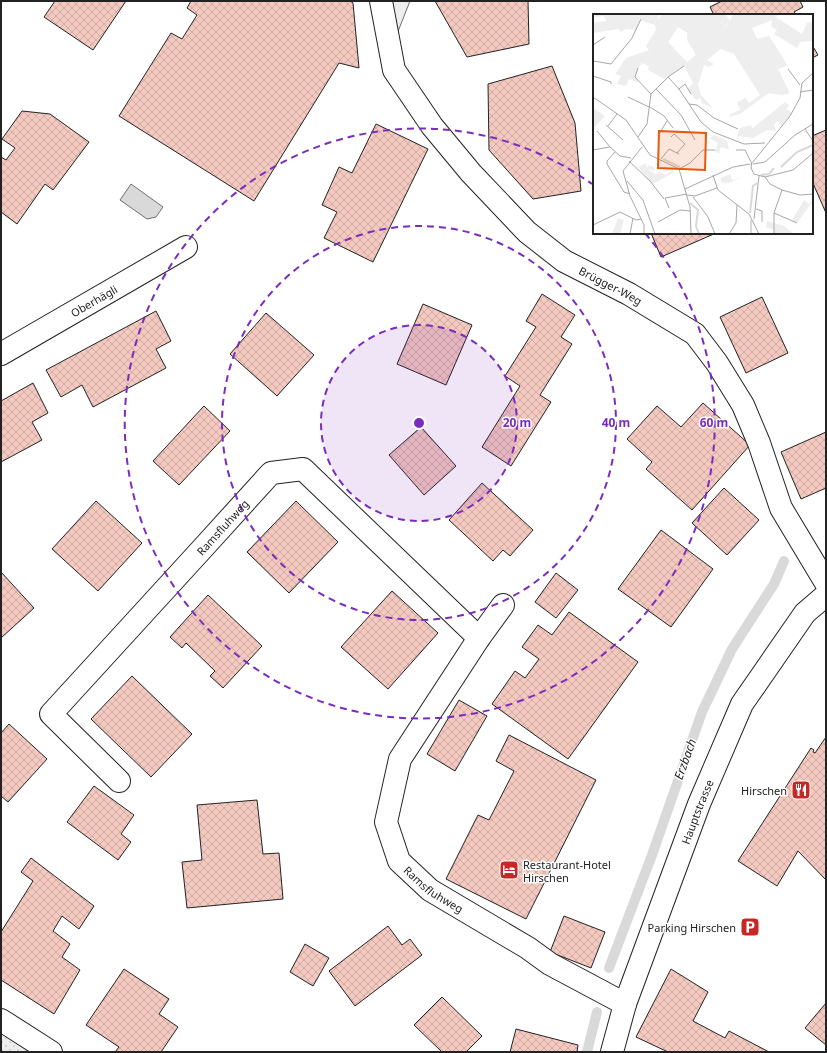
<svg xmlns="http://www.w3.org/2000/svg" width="827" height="1053" font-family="'Noto Sans',sans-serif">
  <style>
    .grass { fill: #eee; stroke: #6f6f6f }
    .park { fill: url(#park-dots); stroke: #6f6f6f }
    .water { fill: #d9d9d9; stroke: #6f6f6f }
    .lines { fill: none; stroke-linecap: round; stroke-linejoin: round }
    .stream { stroke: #d9d9d9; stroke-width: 10 }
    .building { fill: url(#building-cross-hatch); stroke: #222 }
    .street-casing { stroke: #222; stroke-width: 24 }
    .secondary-casing { stroke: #222; stroke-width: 24 }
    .street { stroke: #fff; stroke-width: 22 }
    .secondary { stroke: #fff; stroke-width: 22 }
    .ring { fill: none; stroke: #7b2cbf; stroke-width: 2; stroke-dasharray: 7 5 }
    .labels { text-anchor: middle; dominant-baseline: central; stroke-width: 3; stroke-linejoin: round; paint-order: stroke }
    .street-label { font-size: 11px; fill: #222; stroke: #fff }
    .poi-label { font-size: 11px; fill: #222; stroke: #fff; text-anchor: end }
    .water-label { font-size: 12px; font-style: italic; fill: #222; stroke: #fff }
    .inset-river { fill: none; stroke: #d9d9d9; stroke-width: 2 }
    .inset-road { fill: none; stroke: #a7a7a7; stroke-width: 1 }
    .view { fill: #e8590c; fill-opacity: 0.15; stroke: #e8590c; stroke-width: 2 }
    .inset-edge { fill: none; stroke: #222; stroke-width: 2 }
    .centre { fill: #7b2cbf; stroke: #fff; stroke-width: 2 }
    .ring-label { font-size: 12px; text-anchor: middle; font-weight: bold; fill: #7b2cbf; stroke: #fff; stroke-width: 3; stroke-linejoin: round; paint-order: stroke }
  </style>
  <defs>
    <pattern id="park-dots" width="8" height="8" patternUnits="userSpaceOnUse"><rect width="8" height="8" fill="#eee"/><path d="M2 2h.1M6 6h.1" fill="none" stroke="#ccc" stroke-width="1.8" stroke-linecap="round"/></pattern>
    <pattern id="building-cross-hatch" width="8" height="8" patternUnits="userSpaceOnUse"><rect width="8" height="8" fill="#f3c9c0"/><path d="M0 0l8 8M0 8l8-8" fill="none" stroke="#d0aca5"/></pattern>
  </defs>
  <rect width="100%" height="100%" fill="#fff"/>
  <path class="grass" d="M392,1H410L397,34Z"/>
  <path class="park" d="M1,1033L32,1052H1Z"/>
  <path class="water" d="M131,184L163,207L156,217L147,219L120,200Z"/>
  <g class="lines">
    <path class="stream" d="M609,968L652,855L702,712L732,649L774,584L784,561
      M587,1052L597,1012"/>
  </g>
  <path class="building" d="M55,1H126L93,50L44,17Z
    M191,1H350L353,3L359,68L339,63L254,201L119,116L171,33L182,39L197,15L187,8Z
    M435,1H528L529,44L467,57Z
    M722,1H800L803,7L794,12L796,15H714L710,7Z
    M812,45L818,55L812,58Z
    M552,66L575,123L581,191L533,199L489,150L488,84Z
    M22,111L50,114L89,142L53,190L45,184L17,224L1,212V157L6,160L15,148L2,139Z
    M376,124L428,149L373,262L324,238L337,212L322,205L339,167L352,173Z
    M826,130V213L812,181V136Z
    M651,233H716L661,257Z
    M542,294L575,315L561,337L572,344L540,395L551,402L511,466L482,447L520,386L505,376L536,327L526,321Z
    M762,297L788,353L746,373L720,317Z
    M423,304L472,325L446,385L397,364Z
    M156,311L171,341L156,349L166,368L93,407L82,385L61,397L46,370Z
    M266,313L314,355L277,396L230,354Z
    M33,383L48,413L32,422L42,440L1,462V401Z
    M703,403L750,445L692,510L646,469L652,462L627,439L657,406L681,427Z
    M204,406L230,431L179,485L153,461Z
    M421,427L456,466L424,495L389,455Z
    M826,432V488L801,499L781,452Z
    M482,483L533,530L510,556L503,550L493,561L449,520Z
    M724,488L759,520L727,555L692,523Z
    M96,501L142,543L98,591L52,549Z
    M296,501L338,542L289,593L247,552Z
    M661,530L713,569L671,627L618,589Z
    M1,572L34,608L1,638Z
    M556,573L578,590L556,618L535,602Z
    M392,591L438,633L388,689L341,647Z
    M208,595L262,646L223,688L210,676L215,671L186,643L182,648L170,637Z
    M569,612L638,662L568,759L492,704L515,671L525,678L539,659L522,647L538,625L552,635Z
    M132,676L192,734L151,777L91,719Z
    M459,700L487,716L455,771L427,754Z
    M9,724L47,759L8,802L1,796V733Z
    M509,735L596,780L526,919L446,879L478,815L489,820L514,771L496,761Z
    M826,737V880L798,851L777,886L738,861L811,748L814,750L813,752L815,753Z
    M94,786L134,815L121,834L131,842L118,860L67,822Z
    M257,800L263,854L279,853L283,899L187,908L182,862L202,860L197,805Z
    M31,858L94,906L79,929L62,916L53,931L70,944L62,957L80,970L54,1014L1,980V932L33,881L21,872Z
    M564,916L605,932L591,968L550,952Z
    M388,926L402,945L410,939L422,955L355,1006L329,971Z
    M305,944L329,958L313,986L290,972Z
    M124,969L169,999L159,1014L178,1027L161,1052H115L119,1047L86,1025Z
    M671,969L708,992L693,1021L725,1038L729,1031L769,1052H668L636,1037Z
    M442,997L482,1036L466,1052H442L414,1025Z
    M826,1003V1045L805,1028Z
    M516,1029L578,1045L577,1052H510Z"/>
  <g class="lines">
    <g class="street-casing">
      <g id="street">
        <path id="s1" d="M381,1L394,70L432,126L471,173L527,232L564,261L629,294L695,334L717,363L743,405L759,443L781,508L826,583"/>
        <path id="s2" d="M1,354L186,247"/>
        <path id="s3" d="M503,605L479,638L400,759L386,822L399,861L430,890L528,948L550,964L625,1004"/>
        <path id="s4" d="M119,781L51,714L202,549L271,473L303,469L479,638"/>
        <path d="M1,1020L51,1052"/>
      </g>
    </g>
    <g class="secondary-casing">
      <g id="secondary">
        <path id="s5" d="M612,1052L625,1004L699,804L742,704L805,613L826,595"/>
      </g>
    </g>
    <use href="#street" class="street"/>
    <use href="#secondary" class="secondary"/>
  </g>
  <circle cx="419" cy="423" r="98" fill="#7b2cbf" fill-opacity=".12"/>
  <g class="ring">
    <circle cx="419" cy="423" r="98"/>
    <circle cx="419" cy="423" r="197"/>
    <path d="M645 233A295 295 0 1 1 592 184"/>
  </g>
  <defs>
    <g id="restaurant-square" transform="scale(1)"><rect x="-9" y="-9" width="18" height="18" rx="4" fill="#c62828" stroke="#fff"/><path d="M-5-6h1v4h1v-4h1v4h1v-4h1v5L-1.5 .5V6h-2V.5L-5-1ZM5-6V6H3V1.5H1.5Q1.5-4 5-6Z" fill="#fff"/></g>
    <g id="hotel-square" transform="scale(1)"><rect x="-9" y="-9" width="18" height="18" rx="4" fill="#c62828" stroke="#fff"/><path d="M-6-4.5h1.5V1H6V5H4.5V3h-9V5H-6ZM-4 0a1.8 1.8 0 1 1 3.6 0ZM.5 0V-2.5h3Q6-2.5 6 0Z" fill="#fff"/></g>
    <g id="parking-square" transform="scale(1)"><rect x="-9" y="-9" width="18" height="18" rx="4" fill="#c62828" stroke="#fff"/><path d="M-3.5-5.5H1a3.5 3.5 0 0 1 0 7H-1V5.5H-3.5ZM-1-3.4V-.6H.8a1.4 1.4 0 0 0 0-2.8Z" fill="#fff"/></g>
  </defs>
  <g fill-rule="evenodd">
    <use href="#restaurant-square" x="801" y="790"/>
    <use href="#hotel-square" x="509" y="870"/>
    <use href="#parking-square" x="750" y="927"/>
  </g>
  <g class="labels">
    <g class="street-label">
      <text stroke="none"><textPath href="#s1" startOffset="380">Brügger-Weg</textPath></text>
      <text stroke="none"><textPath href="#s2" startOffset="107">Oberhägli</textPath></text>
      <text stroke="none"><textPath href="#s4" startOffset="349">Ramsfluhweg</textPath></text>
      <text stroke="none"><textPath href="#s5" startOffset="255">Hauptstrasse</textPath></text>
      <text stroke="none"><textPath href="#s3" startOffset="336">Ramsfluhweg</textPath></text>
    </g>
    <g class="poi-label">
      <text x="787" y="790">Hirschen</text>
      <text x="523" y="864" text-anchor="start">Restaurant-Hotel<tspan x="523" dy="13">Hirschen</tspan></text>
      <text x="736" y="927">Parking Hirschen</text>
    </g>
    <g class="water-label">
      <text transform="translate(685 759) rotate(-70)">Erzbach</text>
    </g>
  </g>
  <g transform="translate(593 14)">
    <rect width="220" height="220" fill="#fff"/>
    <path d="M0,0H65L66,6L68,0H116L106,18L126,7L130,9L131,14L137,7L132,0L137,6L140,0H186L183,3L209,20L214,9L220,8V27L207,28L204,34L181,20L184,16L178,12L179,6L159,14L164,25L176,22L192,47L194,52L185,55L197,79L189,81L176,79L147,100L136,103L137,100L147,96L144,88L153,84L156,89L167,81L141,40L128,35L114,46L121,50L116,53L111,51L105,71L108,81L120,94L109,89L107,84L103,86L98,80L95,74L100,69L91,52L71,65L55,56L56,52L49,49L42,61L46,69L36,65L33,72L24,70L28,62L22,60L33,44L56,36L53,32L63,16L62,11L47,6L43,16L33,15L28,18L25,15L0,19V9L13,7L11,2L0,3ZM85,13L94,19V26L103,41L94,48L75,28ZM192,88L196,91L194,95L199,99L188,112L184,107L181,111L183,117L174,116L160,124L144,122L147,114L157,111L160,114ZM0,94L12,102L0,115ZM53,149L54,154L56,151L62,154L61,157L54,154L63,161L64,168L60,170L45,153ZM137,160L139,166L149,163L130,171L134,168L129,169L127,164ZM211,186L216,190L220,186V187L204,209L199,206ZM25,204L31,206L28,217L27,220H19ZM174,207L191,212L199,218L197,220H180L181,216L173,213Z" fill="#eee" fill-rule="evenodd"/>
    <path d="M116,0H132L137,7L130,14V9L126,7L105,19Z" fill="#eee"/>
    <path d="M122,121L134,127L136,136L128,133L126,139L122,138L125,129L117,124Z" fill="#eee"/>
    <path d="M80,156L81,158L64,168L61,162L66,158L73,161Z" fill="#eee"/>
    <path class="inset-river" d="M70,145L87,153M188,153L204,138L220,131M168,161L176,160L181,154M97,189L105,196L103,212L106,220M157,199L160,172L164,169M158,206V220"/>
    <path class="inset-road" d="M0,31L12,23M0,47L18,50L39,24L48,5M45,54L42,63L58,80M195,55L207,71M0,62L18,68V70M75,63L86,75L108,108L120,118L151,130L172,129M63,75L88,101L102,126M86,75L92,70L98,80M207,78L220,76M0,83L33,106L57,141L86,155L97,193L98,220M35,83L56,93M96,90L104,91L121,104L145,115M57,93L71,102L80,114M13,111L30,126M15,112L24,100M212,115L220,127M4,117L17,133M66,120L74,107M45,123L54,110L58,80L75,63L91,52M78,123L81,120L92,130L84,139M49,133L30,157L37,182L51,211V220M0,136L17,133L27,142L38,144M143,136H152L158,148M22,138L14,147V150L31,178L37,180M68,145L76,135L86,140M36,147L57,167L71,185M160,148L197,102L207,84L209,69L220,59M160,150L172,148L202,121L220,110M158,151L159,148L158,154L161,160L172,163L200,156L220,139M86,155L97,149L110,136H122M120,161L125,176L156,200L166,220M172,163L177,170L189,176L207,181L220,180M34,167L50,186L62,220M92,175L140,153L157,150M94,181L102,182L124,174M100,183L115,203L122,220M76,194L72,184L94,180M163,195L169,197V208M181,199L204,209M161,205L166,162M65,208L87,196L97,197M0,211L27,198L43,206L48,205M37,220L40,204M136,220L143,209L144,191M181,220V199L189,176"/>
    <path class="view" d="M66,117L113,119L112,156L65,154Z"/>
    <rect width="220" height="220" class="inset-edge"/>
  </g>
  <circle cx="419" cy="423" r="6" class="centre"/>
  <g class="ring-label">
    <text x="517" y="427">20 m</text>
    <text x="616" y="427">40 m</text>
    <text x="714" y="427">60 m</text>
  </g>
  <rect width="827" height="1053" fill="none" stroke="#222222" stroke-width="4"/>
</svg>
